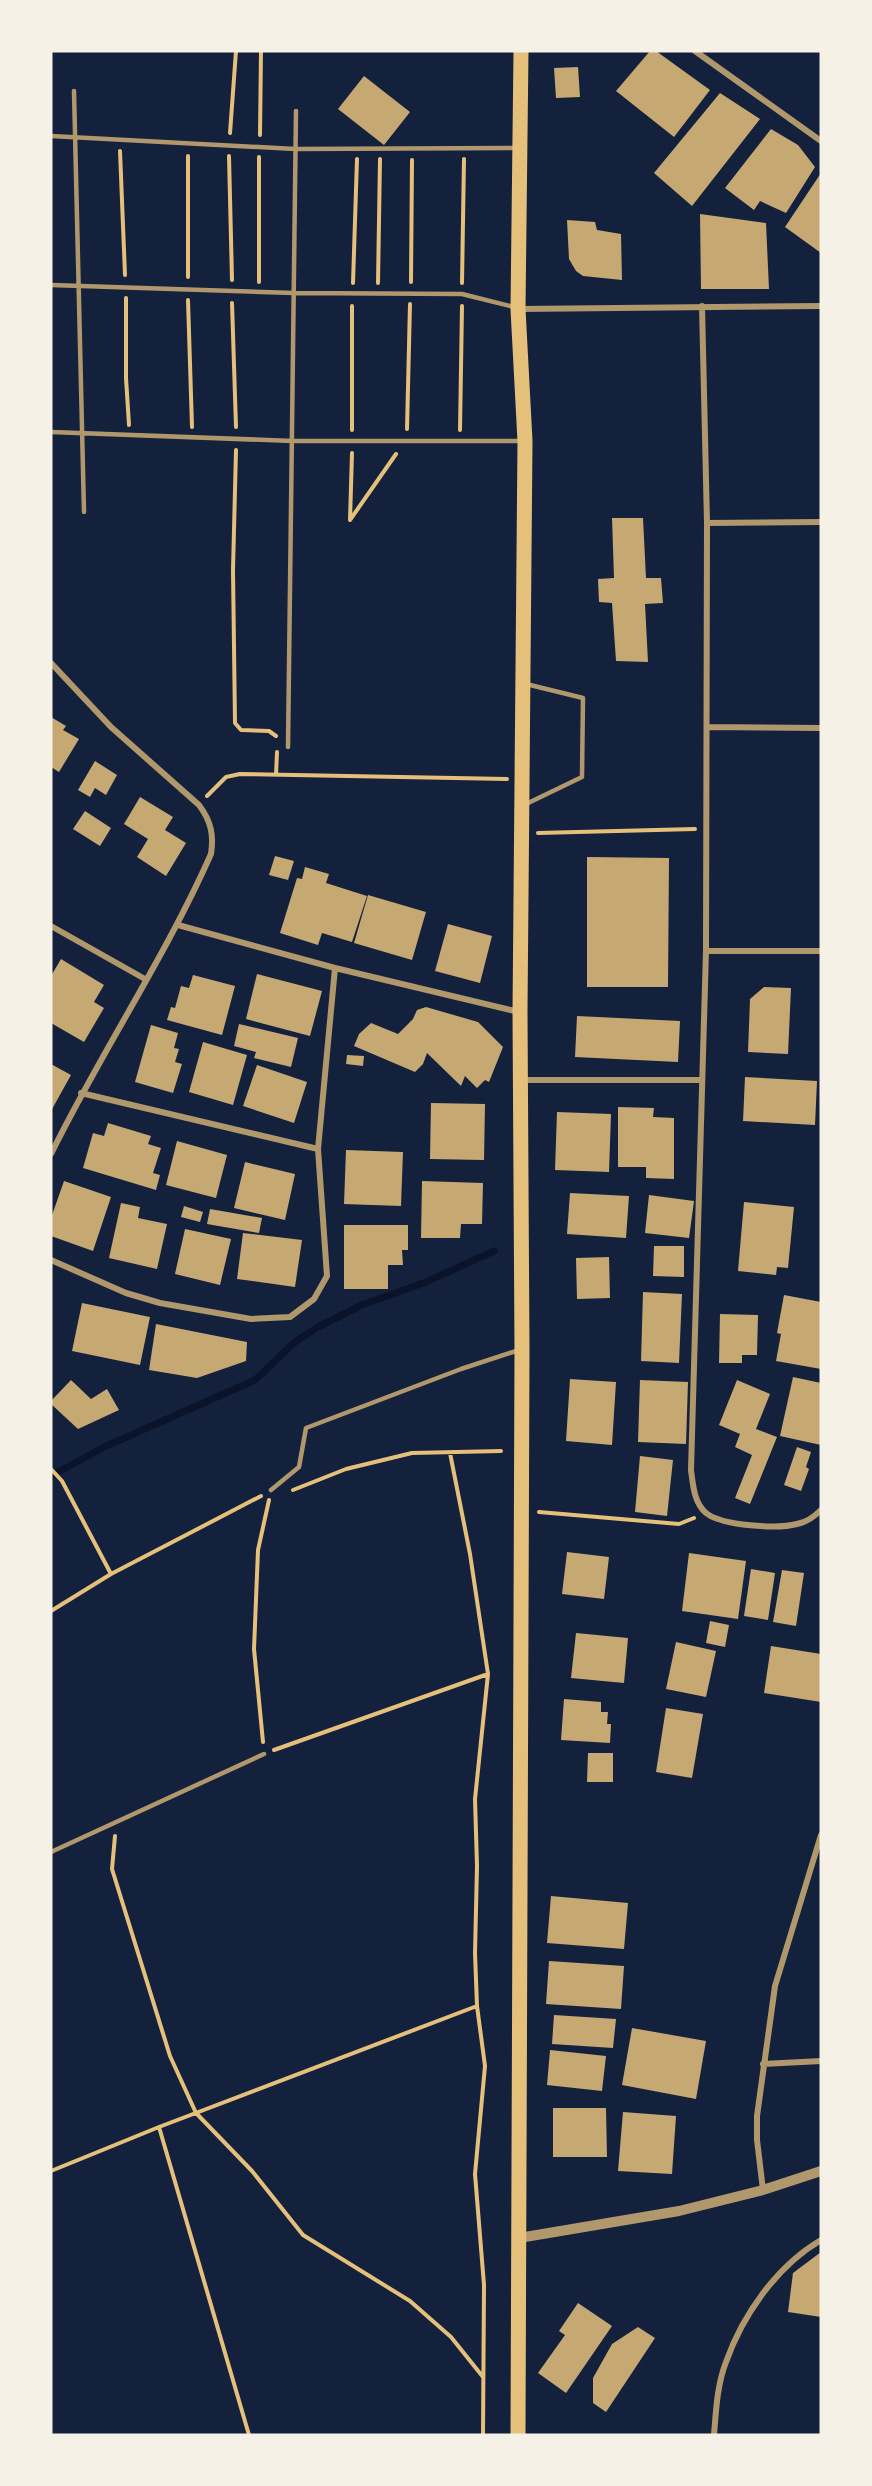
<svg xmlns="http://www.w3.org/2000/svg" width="872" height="2486" font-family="Lora,serif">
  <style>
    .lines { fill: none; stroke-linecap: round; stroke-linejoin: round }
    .stream { stroke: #0b132b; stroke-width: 7 }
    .building { fill: #c6a872 }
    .path { stroke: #e5c07b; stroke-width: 4 }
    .service { stroke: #b1986c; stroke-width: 4.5 }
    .minor { stroke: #b1986c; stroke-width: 6 }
    .tertiary { stroke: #b1986c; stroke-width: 10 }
    .primary { stroke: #e5c07b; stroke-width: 15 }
  </style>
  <rect width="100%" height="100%" fill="#14213d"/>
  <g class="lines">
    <path class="stream" d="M51,1476L104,1447L255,1380L295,1342L318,1327L362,1305L426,1282L494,1251"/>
  </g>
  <path class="building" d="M650,51H656L710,90L674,137L616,91Z
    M578,67L580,97L556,98L554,68Z
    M364,76L410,112L384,145L338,109Z
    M720,93L760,119L692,206L654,173Z
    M771,129L798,145L815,167L786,213L760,201L754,210L725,188Z
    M821,173V253L785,227Z
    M700,214L766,223L769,289H701Z
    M567,220L595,222L597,230L621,234L622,280L583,276L576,271L569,259Z
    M612,518H643L646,578H661L663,603L645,604L648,662L616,661L612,603L599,602L598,579L614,578Z
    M51,717L66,726L63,730L79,739L59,772L51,767Z
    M95,761L117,775L106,795L95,788L90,797L78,790Z
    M140,797L173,817L165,830L186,843L166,876L137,857L148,839L124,824Z
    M85,811L111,828L100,846L73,829Z
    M275,856L294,861L288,880L269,875Z
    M587,857L669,858L668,987H587Z
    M305,867L329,874L326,883L367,896L352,942L322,933L318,945L280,933L297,878L302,879Z
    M368,895L426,912L412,960L354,943Z
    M448,924L492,936L480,983L435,971Z
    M61,959L104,985L94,1002L104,1008L84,1042L51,1023V976Z
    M257,974L322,991L310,1036L246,1019Z
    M193,975L235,986L222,1035L167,1020L171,1007L175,1008L181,986L189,988Z
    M764,987L791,988L788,1054L748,1052L750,999Z
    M426,1007L478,1022L503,1047L489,1082L485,1080L477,1088L465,1076L461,1086L427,1053L423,1064L415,1072L354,1046L359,1034L371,1023L398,1034L413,1019L417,1010Z
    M577,1016L680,1021L678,1062L575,1057Z
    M239,1024L298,1038L291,1067L254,1058L256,1052L234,1046Z
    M151,1025L178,1033L174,1048L179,1049L175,1062L182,1064L173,1093L135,1082Z
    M203,1042L247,1055L233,1105L189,1092Z
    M347,1055L364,1056L363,1066L346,1064Z
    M51,1064L71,1075L51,1111Z
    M257,1065L307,1082L294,1123L243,1106Z
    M745,1077L817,1081L815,1125L743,1121Z
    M431,1103L485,1104L484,1160L430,1159Z
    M618,1107L654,1108L653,1117L674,1118V1179L646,1178V1167H618Z
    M557,1112L611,1114L609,1172L555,1170Z
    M108,1123L151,1136L148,1144L161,1148L153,1173L160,1175L156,1190L83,1168L93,1133L104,1136Z
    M177,1141L227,1155L216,1198L166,1185Z
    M346,1150L403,1152L401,1206L344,1204Z
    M245,1162L295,1174L285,1220L234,1208Z
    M64,1181L111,1197L93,1251L51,1236V1218Z
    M422,1181L483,1183L482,1224H461L460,1238H421Z
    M570,1193L629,1196L626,1238L567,1234Z
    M649,1195L694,1201L689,1238L645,1233Z
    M744,1202L794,1207L788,1268L777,1267L776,1275L738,1271Z
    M121,1203L140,1207L138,1218L167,1224L157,1269L109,1258Z
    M184,1206L203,1212L200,1222L181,1217Z
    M210,1209L262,1218L259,1233L207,1224Z
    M344,1225H408V1250H402L403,1265H388V1289H344Z
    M185,1229L231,1239L220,1285L175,1274Z
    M243,1233L302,1240L295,1287L237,1279Z
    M654,1246H684V1277L653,1276Z
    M609,1257L610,1298L577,1299L576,1258Z
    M643,1292L682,1294L679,1363L641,1361Z
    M784,1295L821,1302V1369L776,1361L781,1334L777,1333Z
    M82,1303L150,1317L140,1365L72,1351Z
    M720,1314L758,1315L757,1355H742V1363H719Z
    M156,1324L247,1342L246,1361L197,1378L149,1370Z
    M793,1377L821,1383V1445L780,1436Z
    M570,1379L616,1382L612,1445L566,1441Z
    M71,1380L91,1399L107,1389L119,1410L78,1429L51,1404V1401Z
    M640,1380L688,1382L686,1444L638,1442Z
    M737,1380L770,1394L756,1429L777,1437L750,1504L735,1498L752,1455L735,1447L740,1434L719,1425Z
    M797,1447L811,1452L806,1467L809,1469L801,1491L784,1485Z
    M640,1456L673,1460L667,1516L635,1512Z
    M567,1552L609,1557L604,1599L562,1594Z
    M689,1553L746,1561L738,1619L682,1611Z
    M751,1569L775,1573L768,1620L744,1616Z
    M782,1570L804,1573L796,1626L773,1622Z
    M710,1621L729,1625L725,1647L706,1643Z
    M576,1633L628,1638L624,1683L571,1678Z
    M676,1642L716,1651L706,1697L666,1689Z
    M771,1646L821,1654V1702L764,1693Z
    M564,1699L601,1702V1712H608L607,1724H611L610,1743L561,1740Z
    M666,1708L703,1714L692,1778L656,1772Z
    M588,1753H613V1782H587Z
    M551,1896L628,1903L624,1949L547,1943Z
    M549,1961L624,1966L621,2009L546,2004Z
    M554,2015L616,2019L613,2048L552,2044Z
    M632,2028L706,2041L696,2099L622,2085Z
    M550,2050L606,2056L602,2091L547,2085Z
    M553,2108H606L607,2157H553Z
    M623,2112L676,2116L672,2174L618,2171Z
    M821,2252V2317L788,2312L793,2273Z
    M578,2303L612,2326L566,2393L538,2373L565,2335L559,2331Z
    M638,2327L655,2338L606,2412L593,2403V2378L612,2344Z"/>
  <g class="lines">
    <path class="path" d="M230,133L236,51
      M260,135L261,51
      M120,151L125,275
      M188,156V277
      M229,156L232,280
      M259,282V157
      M411,282L412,160
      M353,283L357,159
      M378,283L380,159
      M462,283L464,159
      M126,298V378L129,425
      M188,300L192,427
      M232,303L236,427
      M407,429L410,304
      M352,430V306
      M460,430L462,306
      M236,450L233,570L235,723L241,730L269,731L276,736
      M350,520L396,454
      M350,520L352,453
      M276,775L277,752
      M207,796L226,777L240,774L507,779
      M538,833L695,829
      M450,1453L470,1554L488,1674L475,1799L477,1866L475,1953L477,2006L485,2066L475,2174L484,2285L483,2435
      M51,1469L62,1481L111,1574
      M293,1490L346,1469L412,1453L501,1451
      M539,1512L679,1524L694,1518
      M51,1611L111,1574L261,1496
      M263,1742L254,1649L258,1550L269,1500
      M274,1750L488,1674
      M115,1836L112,1869L170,2056L196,2113L252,2171L303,2235L410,2301L451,2337L483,2377
      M159,2127L249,2435
      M51,2171L159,2127L477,2006"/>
    <path class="service" d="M74,91L84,512
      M51,136L295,149L516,148
      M51,285L294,293L462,294L514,307
      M51,432L293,441H522
      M288,747L296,111
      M524,805L582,777L583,698L526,684
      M271,1490L299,1467L306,1428L461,1369L519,1350
      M51,1852L264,1754"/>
    <path class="minor" d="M695,51L821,141
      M702,306L707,523L706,951L691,1470C693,1485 694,1503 706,1513C722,1526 778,1529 797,1524C807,1522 814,1517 821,1510
      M519,309L821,306
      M707,523L821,522
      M51,663L111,727L199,805C211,821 214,835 211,854C165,958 101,1052 51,1154
      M707,727L821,728
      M178,925L335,968L519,1012
      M51,926L145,979
      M706,951H821
      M522,1080H701
      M81,1093L318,1149
      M51,1260L126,1293L160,1303L251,1319L290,1317L314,1299L327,1276L318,1149L335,968
      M763,2064L821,2061
      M763,2190L757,2140V2116L775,1986L821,1835
      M714,2435C716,2411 717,2385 726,2362C743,2314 777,2266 821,2240"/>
    <path class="tertiary" d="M519,2238L679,2211L763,2190L821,2171"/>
    <path class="primary" d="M518,2435L522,1350L520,1012L525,441L518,309L521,51"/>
  </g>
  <rect width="872" height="2486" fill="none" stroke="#f6f1e7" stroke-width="105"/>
</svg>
